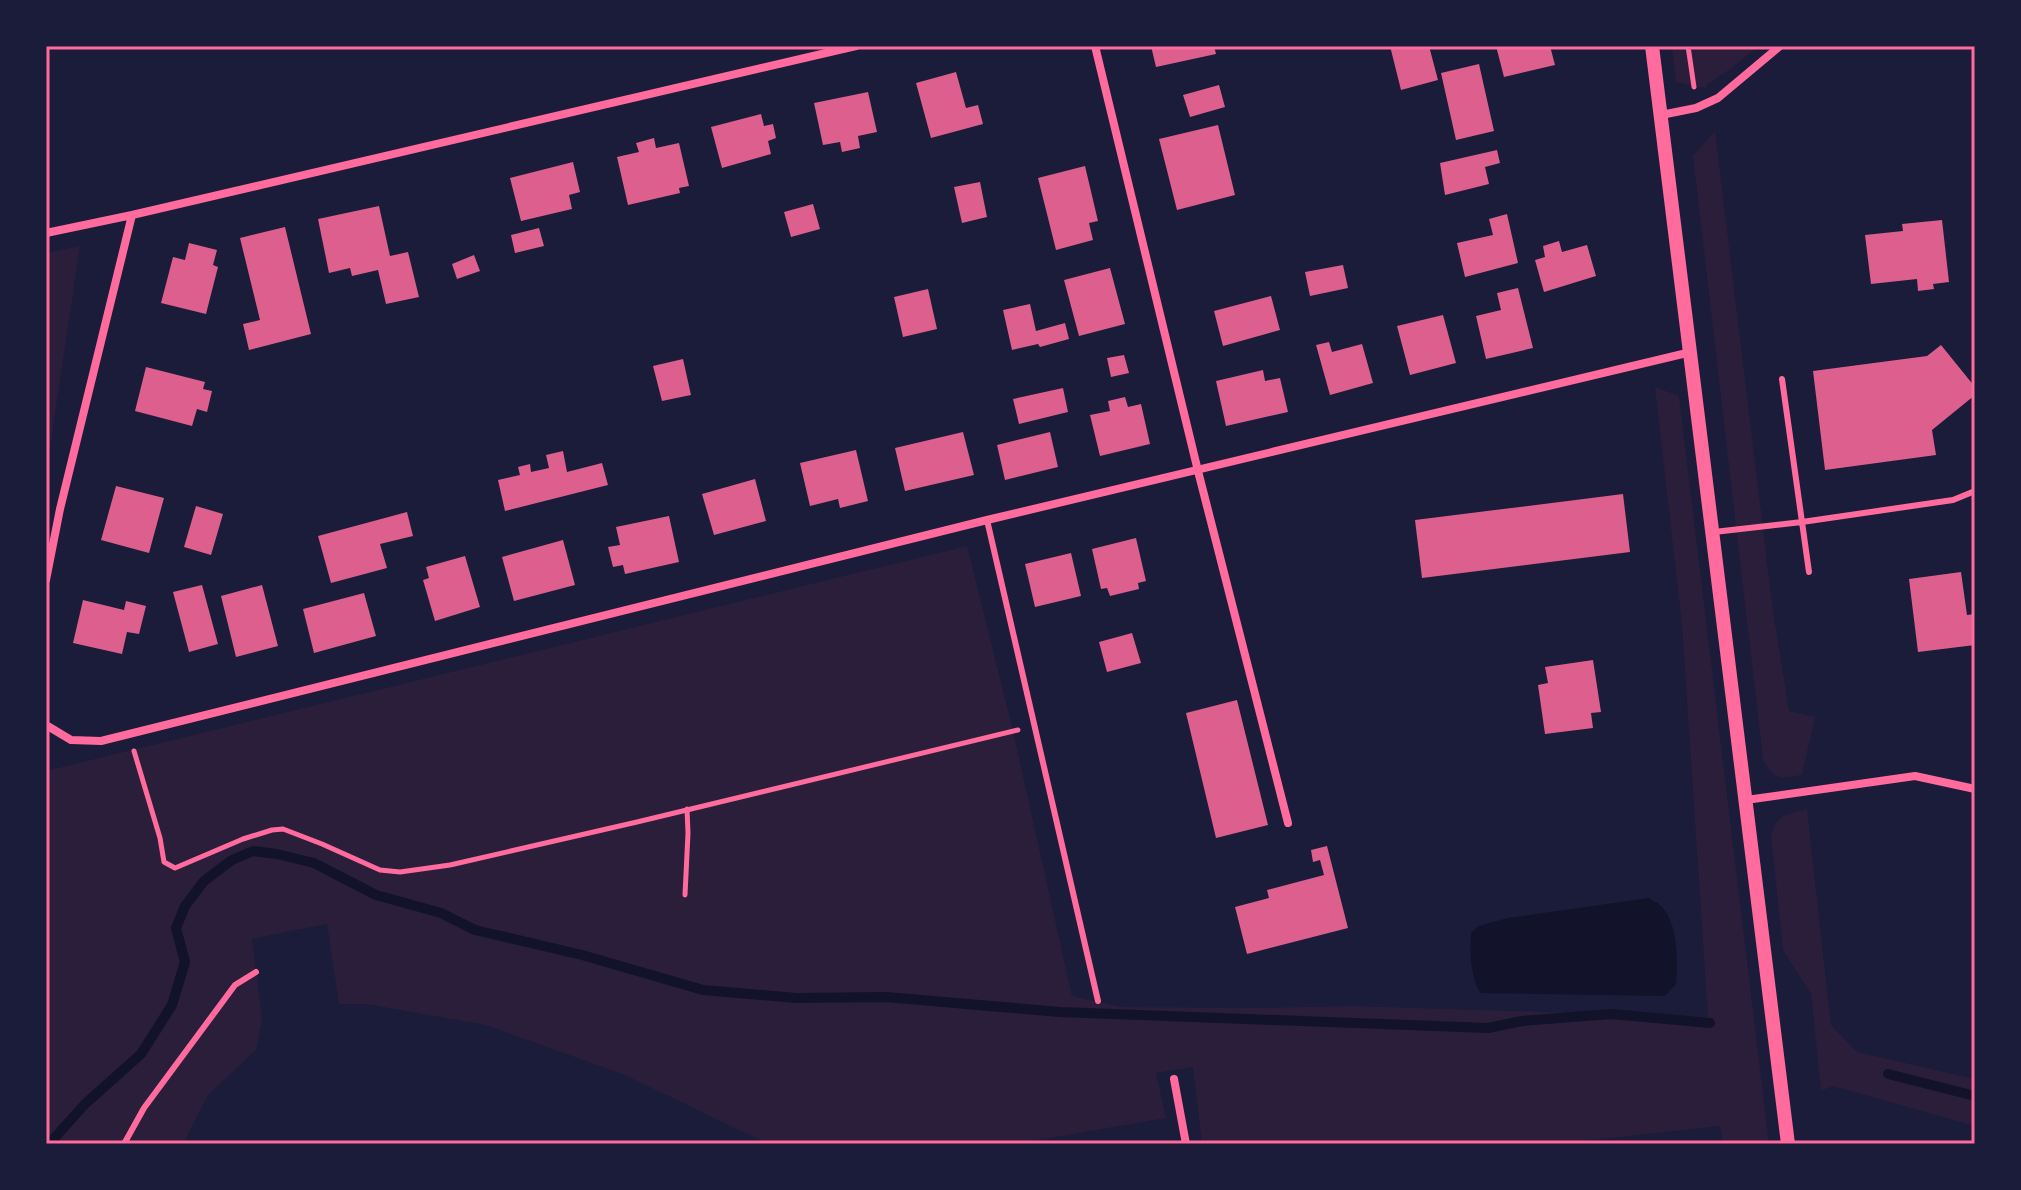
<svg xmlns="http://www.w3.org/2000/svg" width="2021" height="1190" font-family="Overpass,sans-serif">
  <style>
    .green { fill: #2a1e3b }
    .water { fill: #12122b }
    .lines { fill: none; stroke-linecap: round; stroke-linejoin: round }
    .stream { stroke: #12122b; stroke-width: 10 }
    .building { fill: #dd5f8e }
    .path { stroke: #ff6b9d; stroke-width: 5 }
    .service { stroke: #ff6b9d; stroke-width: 6 }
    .minor { stroke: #ff6b9d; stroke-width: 8 }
    .tertiary { stroke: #ff6b9d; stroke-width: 14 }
    .neatline { fill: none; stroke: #ff6b9d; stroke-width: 3 }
  </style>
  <rect width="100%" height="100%" fill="#1b1b3a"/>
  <path class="green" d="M1672,46H1759L1729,70L1706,85V88L1676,82Z
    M1715,131L1773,611L1789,711L1815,717L1802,775C1779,778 1774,781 1763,759L1693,156Z
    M80,246L48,461L46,469V253Z
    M1655,387L1679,396L1769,1144H1723L1720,1126L1556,1144H1202L1193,1067L1156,1073L1166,1118L1015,1144H768L625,1075L486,1025L366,1004H339L327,924L252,939L262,1019L256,1050L208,1095L183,1144H46V771L967,546L1013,731L1072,996L1122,1007L1253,1008L1351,1006L1708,1017L1682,625Z
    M1807,809L1831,1025L1857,1052L1975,1079V1126L1833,1086L1821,1091L1811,994L1783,950L1771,836C1778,813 1785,815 1807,809Z"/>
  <path class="water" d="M1649,898C1653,901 1658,902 1661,906C1678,922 1678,962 1676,984L1665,996L1480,993C1470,973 1470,955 1471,933L1479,926L1508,918Z"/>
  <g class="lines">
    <path class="stream" d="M1888,1074L1975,1096
      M49,1144L85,1104L141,1054L172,1005L185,962L176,928L185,906L204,881L232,860L253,851L277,854L314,863L376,895L441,913L475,930L582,955L703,990L796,998L886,997L1060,1012L1488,1028L1522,1021L1611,1014L1710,1023"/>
  </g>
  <path class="building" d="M1151,46H1214L1216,54L1156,67Z
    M1390,46H1429L1438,80L1401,90Z
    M1496,46H1550L1555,65L1504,77Z
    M1479,64L1494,131L1456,140L1441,73Z
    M956,72L966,108L978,105L983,124L931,138L916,83Z
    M1219,85L1225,107L1190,117L1183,95Z
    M868,92L877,132L858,136L860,148L842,152L840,142L823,145L814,103Z
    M761,114L764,126L773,124L776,138L768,141L771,154L722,168L711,127Z
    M1218,125L1235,195L1177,210L1159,139Z
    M654,138L656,148L679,143L689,186L679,188L680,193L628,205L617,157L639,152L636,143Z
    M1497,150L1500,163L1485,167L1489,184L1445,195L1440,163Z
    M573,162L580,192L569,195L572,209L521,221L510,178Z
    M1085,166L1098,221L1089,223L1093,240L1056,250L1038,178Z
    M980,182L987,217L962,223L954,187Z
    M813,204L820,229L791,237L784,212Z
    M379,206L390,256L408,252L419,297L386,304L378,270L352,276L350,268L329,273L318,219Z
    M1507,214L1518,263L1465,277L1457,243L1493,235L1489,219Z
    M1942,220L1949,282L1933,284L1934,289L1918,291L1917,279L1871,284L1865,235L1903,231L1902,224Z
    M285,227L311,334L249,350L243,324L260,320L240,238Z
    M539,228L544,246L515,253L511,235Z
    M1559,241L1562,252L1587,245L1596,276L1544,292L1535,260L1545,257L1543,246Z
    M189,243L217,250L213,265L218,267L206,314L161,303L173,257L185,260Z
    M474,255L480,271L457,279L452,264Z
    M1343,265L1348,288L1310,296L1305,272Z
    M1110,268L1125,324L1079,336L1064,280Z
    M1518,288L1533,348L1486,359L1476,316L1501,310L1497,293Z
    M928,289L937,329L903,337L894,297Z
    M1271,296L1280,330L1223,346L1214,311Z
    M1030,304L1036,331L1065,323L1069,339L1040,347L1038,344L1012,350L1003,310Z
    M1443,315L1456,363L1410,375L1397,326Z
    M1329,342L1332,352L1362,344L1373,383L1330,395L1316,345Z
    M1941,345L1975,387V395L1932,430L1936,455L1825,470L1813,371L1927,356Z
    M1124,355L1129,373L1111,377L1107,358Z
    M683,359L691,395L662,401L653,366Z
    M146,367L205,382L203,389L212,391L207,412L197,409L192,426L135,411Z
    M1263,370L1265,381L1280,378L1288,412L1226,426L1216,381Z
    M1063,388L1068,412L1019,424L1013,399Z
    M1125,397L1128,407L1141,404L1150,444L1100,456L1090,415L1110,411L1108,401Z
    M963,432L974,475L905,491L895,448Z
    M1050,432L1058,467L1005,480L997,445Z
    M856,450L868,501L840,508L838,499L810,506L800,463Z
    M563,451L567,472L602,463L608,485L505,511L498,480L520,475L518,467L530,464L531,472L549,468L546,455Z
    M755,479L766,521L714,535L702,494Z
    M116,486L164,498L149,553L101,540Z
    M1623,494L1630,552L1422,578L1415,520Z
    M196,506L223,514L211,555L184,547Z
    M407,512L413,536L380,544L387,568L331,583L318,536Z
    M669,516L679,562L625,574L623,565L613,567L608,547L620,545L616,527Z
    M1136,538L1146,581L1138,583L1139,589L1110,596L1107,588L1101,589L1092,549Z
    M563,540L575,585L514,601L502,557Z
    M1071,553L1081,596L1035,607L1025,564Z
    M465,556L480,607L435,621L423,580L429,578L426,567Z
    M1961,572L1967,615L1975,614V645L1918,652L1909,579Z
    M202,585L218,644L189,652L173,592Z
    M262,585L278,646L236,657L221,596Z
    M364,593L376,636L314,653L303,609Z
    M83,600L124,610L126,601L146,606L139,634L127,632L122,654L73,643Z
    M1132,633L1141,663L1107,672L1099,642Z
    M1593,660L1601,712L1591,713L1593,728L1545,734L1538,685L1548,683L1545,667Z
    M1237,700L1268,825L1216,838L1186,713Z
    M1327,846L1348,928L1247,954L1235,907L1269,898L1267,890L1324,875L1320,860L1313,862L1311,850Z"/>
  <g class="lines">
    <path class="path" d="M1688,46L1694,87
      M134,751L160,838L164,862L175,868L243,839L272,830L283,829L322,844L380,870L400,872L450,865L637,822L1018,730
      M685,895L688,833L687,809"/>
    <path class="service" d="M1782,379L1809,572
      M987,520L1098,1001
      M1714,532L1802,522L1953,500L1975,491
      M124,1144L144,1108L235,985L256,972"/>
    <path class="minor" d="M1095,46L1198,471L1288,823
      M1661,115L1696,108L1718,98L1780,46
      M46,233L132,215L856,46
      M46,580L60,509L132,215
      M46,725L71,740L101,741L987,520L1691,352
      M1746,800L1915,776L1975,789
      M1174,1079L1186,1144"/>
    <path class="tertiary" d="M1652,46L1788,1144"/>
  </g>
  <rect width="2021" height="1190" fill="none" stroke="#1b1b3a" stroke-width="96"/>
  <rect x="48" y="48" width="1925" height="1094" class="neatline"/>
</svg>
